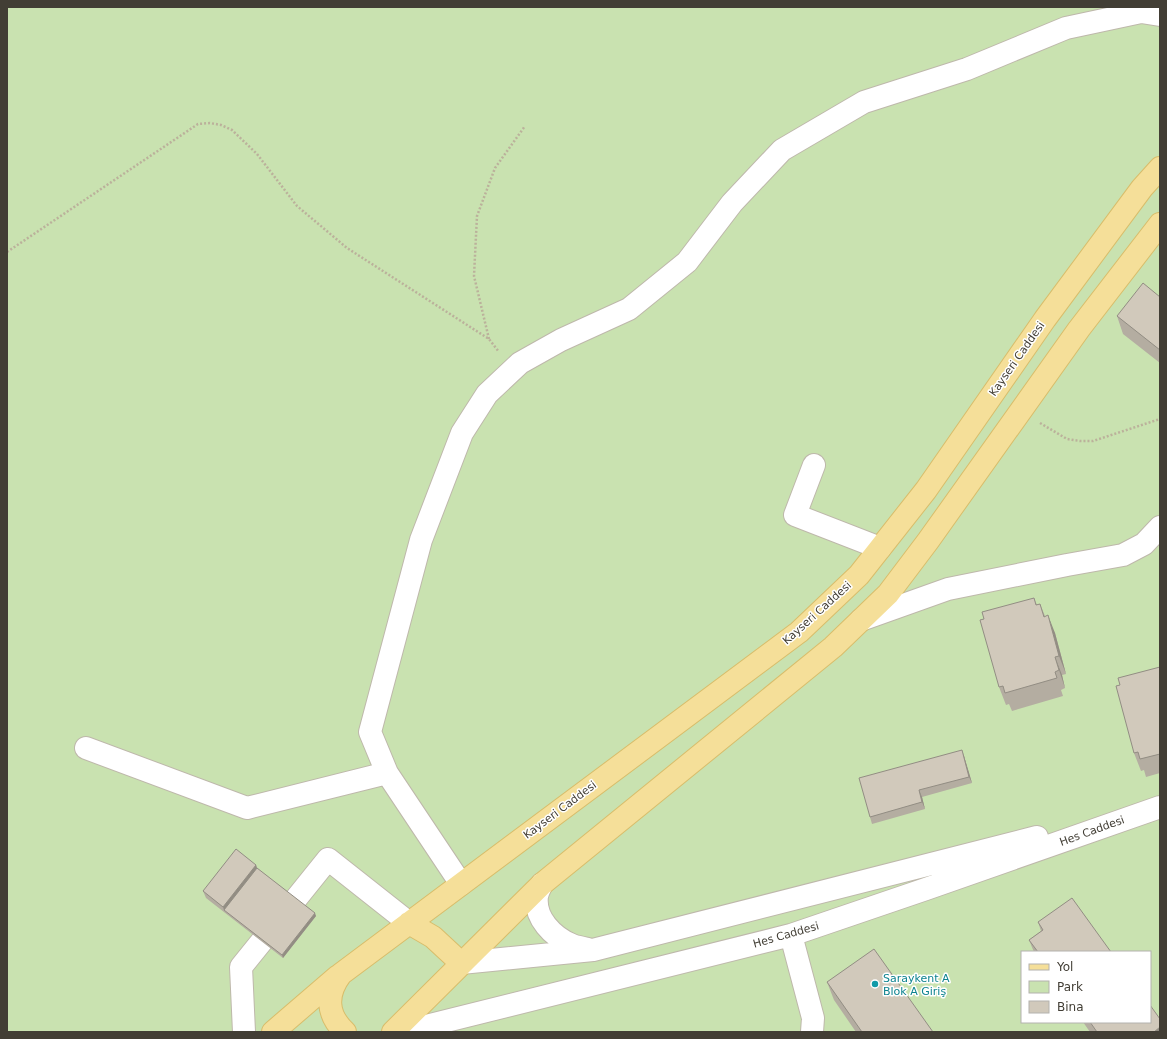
<svg xmlns="http://www.w3.org/2000/svg" width="1167" height="1039" font-family="'DejaVu Sans',sans-serif">
  <style>
    .green { fill: #c9e2b0; fill-rule: evenodd }
    .lines { fill: none; stroke-linecap: round; stroke-linejoin: round }
    .minor-casing { stroke: #beb8ab; stroke-width: 24 }
    .major-casing { stroke: #d8bd6b; stroke-width: 24 }
    .path { stroke: #bbb19b; stroke-width: 2.5; stroke-dasharray: 2 2; stroke-linecap: butt }
    .minor { stroke: #fff; stroke-width: 22 }
    .major { stroke: #f5df99; stroke-width: 22 }
    .wall { fill: #b4ada1 }
    .shaded-wall { fill: #928d83 }
    .building { fill: #d1c9bb; stroke: #928d83 }
    .culture-dot { fill: #0f9aa8; stroke: #fff; stroke-width: 1.5 }
    .labels { text-anchor: middle; dominant-baseline: central; stroke-width: 3; stroke-linejoin: round; paint-order: stroke }
    .street-label { font-size: 11px; fill: #423e35; stroke: #fff }
    .culture-label { font-size: 11px; fill: #0d838f; stroke: #fff; text-anchor: start }
  </style>
  <rect width="100%" height="100%" fill="#f0ede4"/>
  <path class="green" d="M7,7H1160V1032H7ZM1022,952H1150V1022H1022Z"/>
  <g class="lines">
    <g class="minor-casing">
      <path id="minor" d="M814,465L795,515L880,548
        M861,620L948,589L1067,565L1123,555L1144,544L1160,527
        M86,748L247,808L387,773
        M461,884L387,773L370,732L421,540L462,433L487,394L520,363L561,340L629,309L687,262L732,203L782,150L864,102L967,69L1066,28L1141,12L1160,15
        M542,884C540,888 538,891 537,896C534,918 553,937 572,945C577,947 583,948 588,949
        M295,900L328,859L409,923
        M791,935L813,1018L812,1032
        M461,963L593,950L1037,837
        M244,1032L241,967L262,941
        M402,1032L791,935L926,889L1160,807"/>
    </g>
    <g class="major-casing">
      <path id="major" d="M409,923L433,937L461,963
        M273,1032L338,976
        M345,1032C326,1014 326,994 341,974L799,632L859,575L926,490L1045,319L1142,188L1160,168
        M393,1032L542,884L833,647L888,594L928,541L1079,329L1160,224"/>
    </g>
    <path class="path" d="M7,252L198,124L210,123L221,125L232,130L257,154L297,206L347,248L489,339L499,352
      M489,339L474,276L477,216L495,168L525,126
      M1040,423L1067,439L1080,441H1093L1160,419"/>
    <use href="#minor" class="minor"/>
    <use href="#major" class="major"/>
  </g>
  <path class="wall" d="M1160,297V363L1123,334L1117,316Z
    M1034,598L1037,605L1040,604L1045,616L1055,633L1066,674L1062,675L1065,688L1061,690L1063,696L1012,711L1009,704L1006,705L999,687L984,619Z
    M1160,667V773L1146,777L1144,770L1141,771L1134,753L1120,685Z
    M964,756L972,783L922,797L925,809L872,824L870,817Z
    M256,865L257,868L316,916L283,958L206,898L203,891Z
    M1038,922L1111,952H1034L1029,940L1041,931Z
    M827,982L933,1032H856L834,1000Z
    M1083,1022H1150L1160,1032H1090Z"/>
  <path class="shaded-wall" d="M1048,615L1055,633L1066,674L1059,656Z
    M1055,657L1062,675L1065,688L1059,670Z
    M962,750L964,756L972,783L969,777Z
    M919,790L922,797L925,809L922,802Z
    M256,865L258,871L224,910L223,907Z
    M315,913L316,916L283,958L282,955Z
    M1160,1027V1032H1154Z"/>
  <path class="building" d="M1143,283L1160,297V350L1117,316Z
    M1034,598L1036,605L1040,604L1044,617L1048,615L1059,656L1055,657L1059,670L1055,672L1057,678L1005,693L1003,686L999,687L980,620L984,619L982,612Z
    M1160,667V754L1140,759L1138,752L1134,753L1116,686L1120,685L1118,678Z
    M962,750L969,777L919,790L922,802L870,817L859,778Z
    M236,849L256,865L223,907L203,891Z
    M257,868L315,913L282,955L224,910Z
    M1072,898L1111,952H1038L1029,940L1043,930L1038,922Z
    M874,949L933,1032H862L827,982Z
    M1150,1005L1160,1019V1027L1154,1032H1097L1090,1022H1150Z"/>
  <circle class="culture-dot" cx="875" cy="984" r="4"/>
  <g class="labels">
    <g class="street-label">
      <text transform="translate(1017 359) rotate(-55)">Kayseri Caddesi</text>
      <text transform="translate(817 613) rotate(-42)">Kayseri Caddesi</text>
      <text transform="translate(560 810) rotate(-37)">Kayseri Caddesi</text>
      <text transform="translate(1092 831) rotate(-20)">Hes Caddesi</text>
      <text transform="translate(786 935) rotate(-16)">Hes Caddesi</text>
    </g>
    <g class="culture-label">
      <text x="883" y="978">Saraykent A<tspan x="883" dy="13">Blok A Giriş</tspan></text>
    </g>
  </g>
  <rect width="1167" height="1039" fill="none" stroke="#423e35" stroke-width="16"/>
  <rect x="1021" y="951" width="130" height="72" fill="#ffffff" stroke="#b3b2ae"/>
  <rect x="1029" y="964" width="20" height="6" fill="#f5df99" stroke="#b3b2ae"/>
  <text x="1057" y="971" font-size="12" fill="#423e35">Yol</text>
  <rect x="1029" y="981" width="20" height="12" fill="#c9e2b0" stroke="#b3b2ae"/>
  <text x="1057" y="991" font-size="12" fill="#423e35">Park</text>
  <rect x="1029" y="1001" width="20" height="12" fill="#d1c9bb" stroke="#b3b2ae"/>
  <text x="1057" y="1011" font-size="12" fill="#423e35">Bina</text>
</svg>
